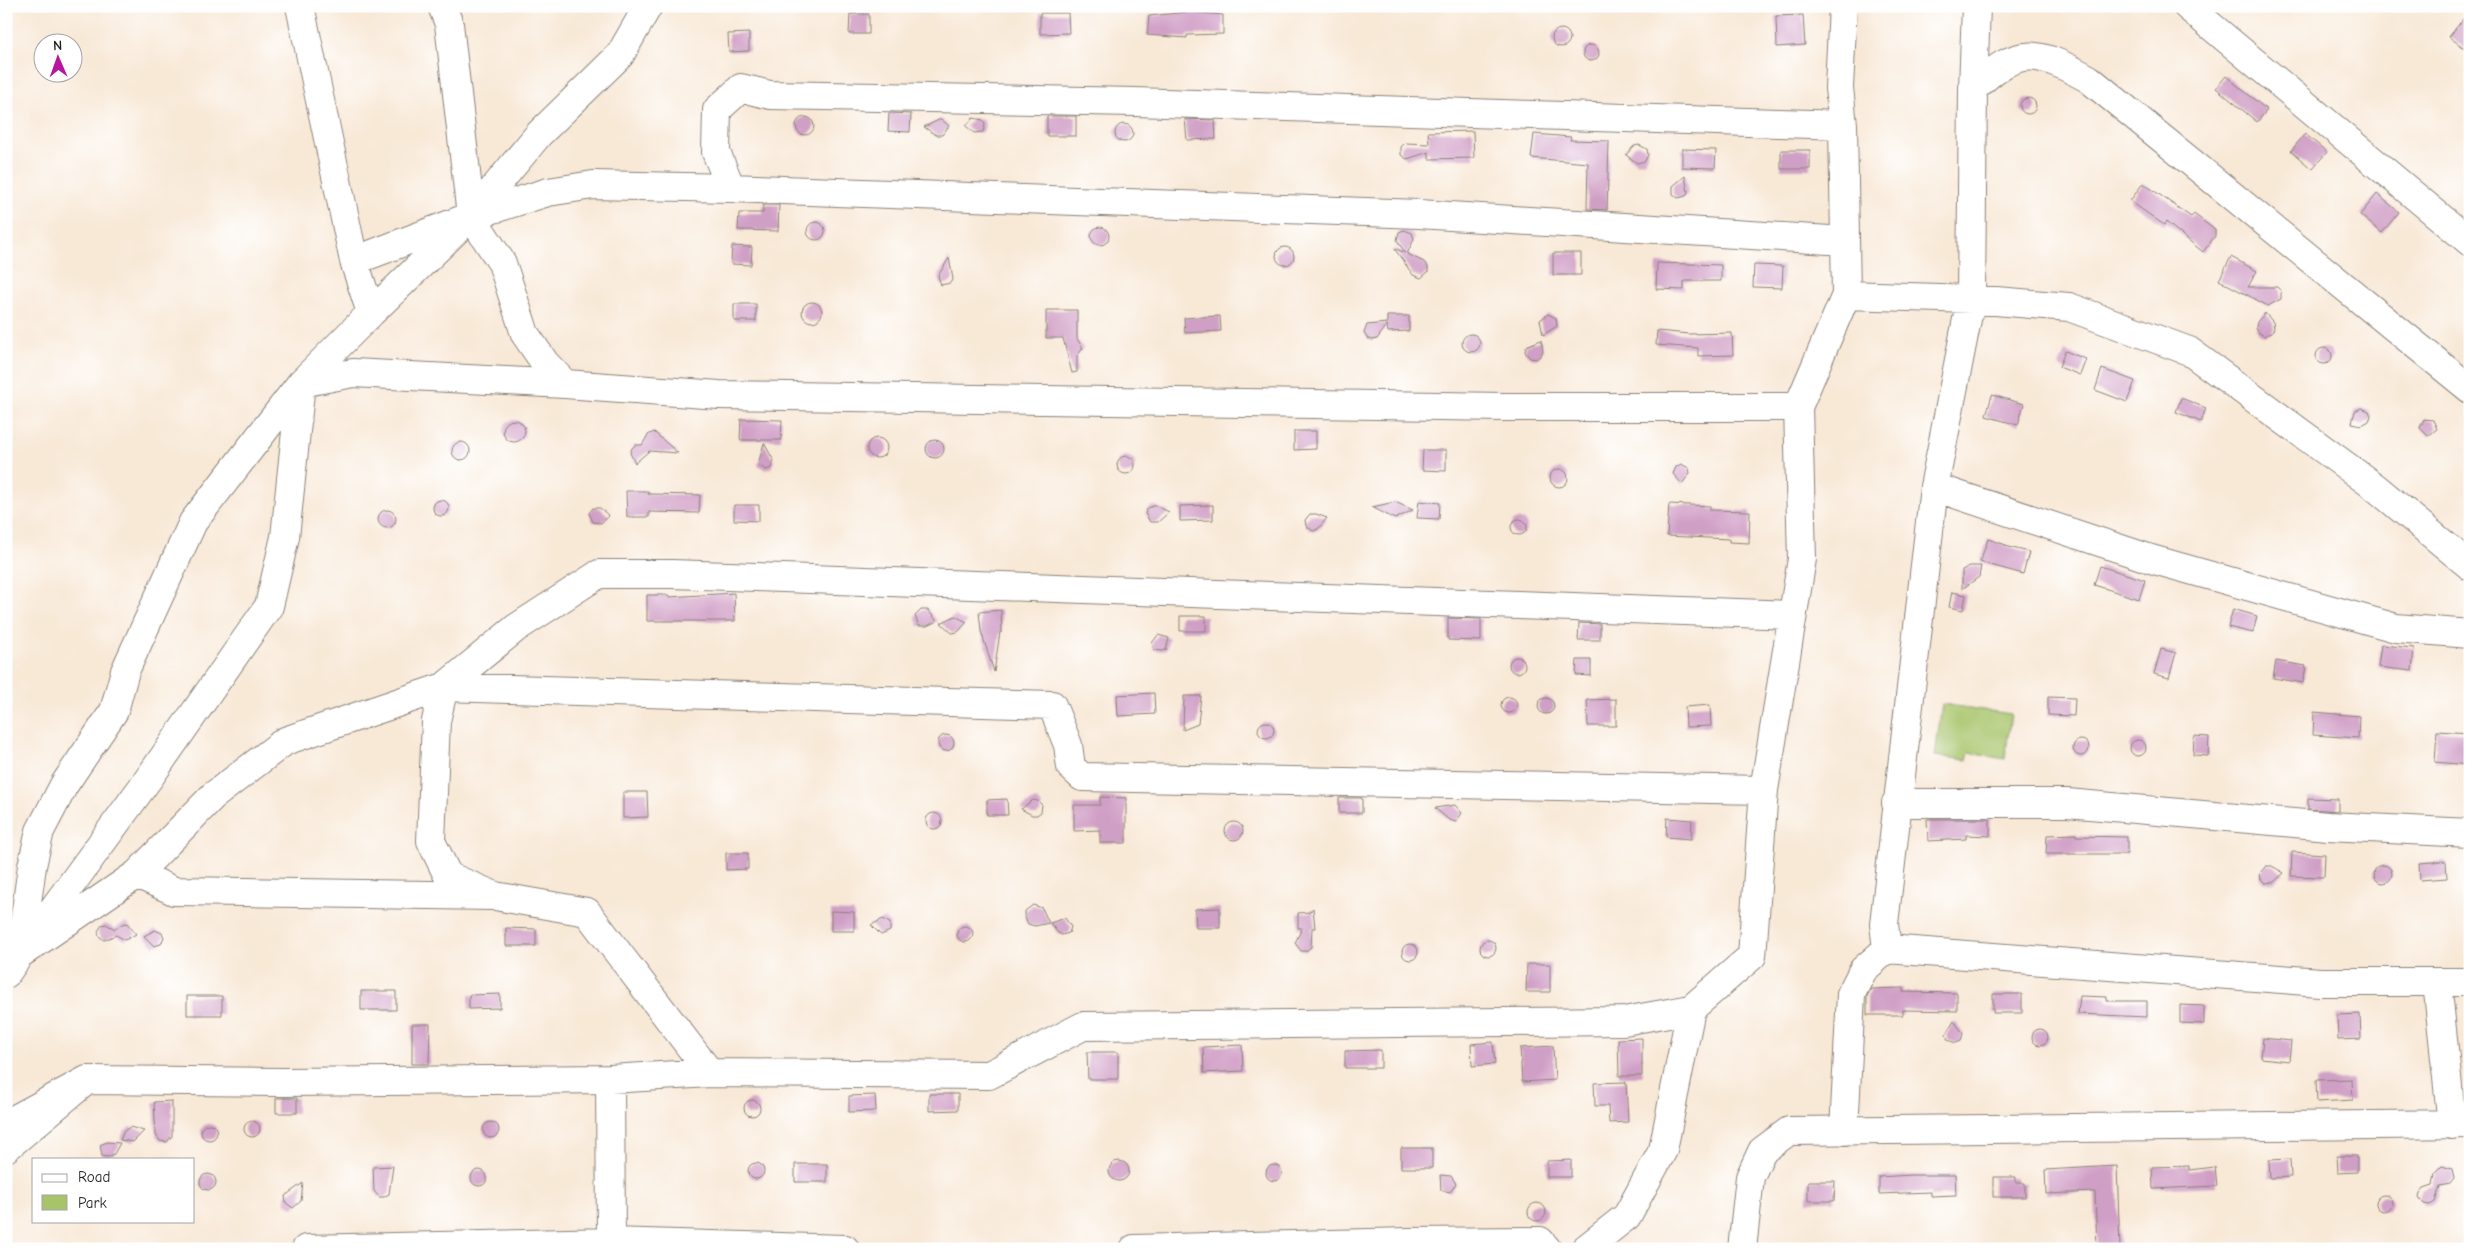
<svg xmlns="http://www.w3.org/2000/svg" width="2476" height="1255" font-family="'Comic Neue',sans-serif">
  <style>
    .green { fill: #a7c46b; stroke: #627044 }
    .building { fill: #d09fc6 }
    .lines { fill: none; stroke-linecap: round; stroke-linejoin: round }
    .minor-casing { stroke: #8a8279; stroke-width: 30 }
    .minor { stroke: #fff; stroke-width: 28 }
  </style>
  <rect width="100%" height="100%" fill="#fff"/>
  <filter id="ink" filterUnits="userSpaceOnUse"><feTurbulence type="fractalNoise" baseFrequency=".02" numOctaves="2"/><feDisplacementMap in="SourceGraphic" scale="10" xChannelSelector="R" yChannelSelector="G"/><feConvolveMatrix kernelMatrix="1 2 1 2 8 2 1 2 1" color-interpolation-filters="sRGB"/></filter>
  <filter id="wash" filterUnits="userSpaceOnUse"><feTurbulence type="fractalNoise" baseFrequency=".0096" numOctaves="4" result="noise"/><feDisplacementMap in="SourceGraphic" scale="20" xChannelSelector="R" yChannelSelector="G"/><feGaussianBlur stdDeviation="1.12" result="paint"/><feColorMatrix in="noise" values="0 0 0 0 0 0 0 0 0 0 0 0 0 0 0 0 0 1.4 0 .05"/><feComposite in="paint" operator="in"/></filter>
  <g filter="url(#wash)">
    <rect width="100%" height="100%" fill="#f8e8d6"/>
    <path class="green" d="M1942,704L2011,714L2005,759L1969,753L1967,760L1935,756Z"/>
    <g id="blocks">
      <path class="building" d="M2470,10V52L2449,37Z
        M1189,12L1223,15V34L1187,35V38L1147,35L1149,16Z
        M1040,13H1068L1069,33L1040,34Z
        M850,14H869V34H849Z
        M1803,15L1805,45L1777,47L1776,16Z
        M1552 38a9 9 0 1 1 18 0a9 9 0 1 1-18 0Z
        M749,33V51L729,52L728,34Z
        M1583 53a8 8 0 1 1 16 0a8 8 0 1 1-16 0Z
        M2226,76L2267,110L2257,122L2216,88Z
        M2020 106a8 8 0 1 1 16 0a8 8 0 1 1-16 0Z
        M889,113L911,114L910,132L888,131Z
        M1047,116H1076V136H1047Z
        M796 126a9 9 0 1 1 18 0a9 9 0 1 1-18 0Z
        M973,118L983,120L985,125L983,132L974,133L966,126Z
        M941,119L949,126L942,135H936L924,127Z
        M1185,119L1215,120L1216,139L1187,140Z
        M1115 133a9 9 0 1 1 18 0a9 9 0 1 1-18 0Z
        M1473,131L1474,158L1429,159V152L1407,159L1401,155V147L1405,143L1429,144L1428,132Z
        M1534,134L1571,137L1570,140L1609,141L1607,210L1587,209L1588,163L1531,158Z
        M2305,134L2327,152L2312,169L2291,151Z
        M1639,145L1647,149L1648,155L1645,161L1637,163L1626,155L1634,146Z
        M1682,149L1716,150L1715,168L1682,167Z
        M1781,150H1810V169H1781Z
        M1685,176L1688,192L1686,196L1678,198L1673,194V186Z
        M2143,183L2191,217L2194,214L2215,230V236L2203,252L2166,222L2164,225L2130,201Z
        M2377,194L2399,212L2382,233L2360,215Z
        M763,205H779L778,231L738,230L739,213H763Z
        M807 231a9 9 0 1 1 18 0a9 9 0 1 1-18 0Z
        M1091 236a9 9 0 1 1 18 0a9 9 0 1 1-18 0Z
        M1404,230L1412,233L1414,239L1407,254L1424,262L1428,267V272L1421,278L1413,275L1394,248L1405,253L1397,240L1399,232Z
        M732,246L752,247L751,265L731,264Z
        M1276 256a9 9 0 1 1 18 0a9 9 0 1 1-18 0Z
        M1553,253H1581V275H1553Z
        M2231,257L2257,271L2248,287H2277L2281,291V299L2268,306L2219,280Z
        M949,258L953,279L950,283L941,285L938,276Z
        M1657,263L1721,265V281H1684V290L1656,289Z
        M1754,265L1783,266L1782,288L1753,287Z
        M802 312a10 10 0 1 1 20 0a10 10 0 1 1-20 0Z
        M734,304H756V321H734Z
        M1046,310H1077V339L1083,348L1077,356V372L1072,373L1063,338H1046Z
        M2265,313L2273,322L2274,328L2272,333L2264,336L2259,333L2256,328L2257,322Z
        M1548,314L1556,318L1557,326L1543,335L1540,320Z
        M1220,316L1221,331L1185,333L1184,318Z
        M1387,316H1409V331L1388,332L1387,325L1377,339L1372,340L1367,338L1364,333L1367,325L1387,323Z
        M1657,331L1689,334L1732,333L1733,355L1698,356V348L1656,345Z
        M1462 343a9 9 0 1 1 18 0a9 9 0 1 1-18 0Z
        M1541,340L1543,351L1540,356L1536,359L1530,358L1525,352L1526,346Z
        M2316 356a8 8 0 1 1 16 0a8 8 0 1 1-16 0Z
        M2065,351L2086,359L2080,375L2059,367Z
        M2102,369L2135,381L2127,402L2095,390Z
        M1992,395L2024,404L2018,425L1986,416Z
        M2181,398L2206,408L2201,422L2176,412Z
        M2361,408L2369,411L2371,416L2369,421L2362,425L2352,423L2355,411Z
        M741,419L782,420L781,440H740Z
        M2424,419L2433,420L2437,429L2428,436L2420,428Z
        M503 431a11 11 0 1 1 22 0a11 11 0 1 1-22 0Z
        M1294,431H1316V449L1294,450Z
        M654,432L678,453L649,451L635,463L630,453L632,448L635,445H642L648,435Z
        M867 448a10 10 0 1 1 20 0a10 10 0 1 1-20 0Z
        M926 449a9 9 0 1 1 18 0a9 9 0 1 1-18 0Z
        M452 451a9 9 0 1 1 18 0a9 9 0 1 1-18 0Z
        M764,443L774,461L771,468L766,470L758,465Z
        M1423,450H1446V471L1422,470Z
        M1117 465a9 9 0 1 1 18 0a9 9 0 1 1-18 0Z
        M1681,464L1689,468L1690,473L1682,484L1673,474L1676,467Z
        M1550 478a9 9 0 1 1 18 0a9 9 0 1 1-18 0Z
        M626,491H648V494L700,495L699,513L649,512V517H627Z
        M433 508a8 8 0 1 1 16 0a8 8 0 1 1-16 0Z
        M1419,501L1440,503L1439,519L1417,518Z
        M1395,502L1413,510L1395,519L1372,507Z
        M1669,504L1710,506V510L1750,511L1749,543L1729,542V539L1667,536Z
        M734,505H759V521L734,520Z
        M1213,505V520L1180,521V506Z
        M1153,506H1156L1169,512L1158,522H1150L1145,513L1148,508Z
        M593,508H600L609,516L601,523L593,522L589,513Z
        M378 519a9 9 0 1 1 18 0a9 9 0 1 1-18 0Z
        M1310,514H1316L1327,518L1318,529L1313,531L1306,526L1305,520Z
        M1511 527a8 8 0 1 1 16 0a8 8 0 1 1-16 0Z
        M1988,539L2006,545L2005,546L2029,552L2023,574L1980,562Z
        M1970,566H1981L1979,577L1962,589V570Z
        M2100,566L2145,580L2139,599L2094,585Z
        M1952,592L1966,595L1963,610L1949,607Z
        M734,593L735,621H647V595H668V597Z
        M2233,609L2257,616L2253,633L2228,627Z
        M921,610H928L937,621L927,626H919L915,616Z
        M1001,610L1002,632H1000L994,672L981,631L979,612Z
        M955,616L967,622L958,632L952,633L941,623Z
        M1180,616H1206V631H1180Z
        M1448,618L1481,619V641L1448,640Z
        M1579,623L1600,624V640H1578Z
        M1158,635L1169,638L1166,650L1162,651L1154,650L1152,643Z
        M2381,645L2414,648L2412,671L2378,667Z
        M2161,649L2176,653L2169,678L2154,674Z
        M1509 665a8 8 0 1 1 16 0a8 8 0 1 1-16 0Z
        M1577,660H1591V676L1576,675Z
        M2276,661L2306,666L2303,683L2273,678Z
        M1154,693L1155,714L1118,716L1117,695Z
        M1184,696H1201L1198,724L1183,730Z
        M2048,697L2075,698L2074,716L2048,715Z
        M1501 705a8 8 0 1 1 16 0a8 8 0 1 1-16 0Z
        M1538 706a8 8 0 1 1 16 0a8 8 0 1 1-16 0Z
        M1616,699V726H1588L1587,700Z
        M1710,705L1711,726L1686,727L1685,707Z
        M2314,712L2359,716L2358,738L2313,735Z
        M1258 730a8 8 0 1 1 16 0a8 8 0 1 1-16 0Z
        M2437,731L2470,733L2468,765L2435,762Z
        M938 743a8 8 0 1 1 16 0a8 8 0 1 1-16 0Z
        M2194,736L2209,737L2208,756L2193,755Z
        M2073 748a8 8 0 1 1 16 0a8 8 0 1 1-16 0Z
        M2130 748a8 8 0 1 1 16 0a8 8 0 1 1-16 0Z
        M623,792H647L648,817L623,818Z
        M1100,797L1126,798V843H1100V830L1074,831V805H1100Z
        M1339,798H1362V813H1339Z
        M2308,798L2338,799V811L2308,809Z
        M1007,799L1008,815H987V800Z
        M1033,800L1038,801L1042,805L1041,812L1037,815H1032L1021,809Z
        M1455,805L1462,813L1456,822L1449,820L1435,808Z
        M926 821a8 8 0 1 1 16 0a8 8 0 1 1-16 0Z
        M1667,818L1692,820L1691,839L1666,837Z
        M1927,819H1990V836L1966,835V839L1928,841Z
        M1225 831a9 9 0 1 1 18 0a9 9 0 1 1-18 0Z
        M2076,834V836L2127,837V854H2046L2047,835Z
        M2292,852L2325,854L2324,877L2291,876Z
        M726,853H748V869L726,870Z
        M2446,861L2447,878L2420,880L2419,863Z
        M2374 874a9 9 0 1 1 18 0a9 9 0 1 1-18 0Z
        M2266,866H2272L2284,873L2274,882L2265,883L2261,879L2260,873Z
        M1033,905L1042,908L1049,923L1035,926L1028,924L1025,918V911Z
        M1220,908V928H1196L1195,909Z
        M1313,908L1315,928H1312L1311,947L1306,951H1301L1295,943L1302,928H1298V913L1310,912Z
        M831,911L854,912V931H831Z
        M1065,918L1071,927L1069,933L1062,935L1058,933L1050,923Z
        M883,919L890,923V931L881,935L871,925Z
        M127,923L136,934L125,940L116,935L104,940L99,936L98,931L102,925L106,924L115,929L122,924Z
        M957 934a8 8 0 1 1 16 0a8 8 0 1 1-16 0Z
        M506,928L536,929V946H506Z
        M155,930L162,933L164,937L161,944L154,946L144,936Z
        M1480 948a8 8 0 1 1 16 0a8 8 0 1 1-16 0Z
        M1402 952a8 8 0 1 1 16 0a8 8 0 1 1-16 0Z
        M1527,964H1550V992H1526Z
        M1903,988V992L1957,993V1011L1903,1010V1015H1867V996L1871,989Z
        M361,991H396V1010H361Z
        M500,994V1008L469,1009V995Z
        M1993,994H2022V1013H1993Z
        M187,996H222V1015H187Z
        M2080,996L2107,997V1001H2147V1017L2078,1014Z
        M2180,1005L2204,1006V1024L2180,1023Z
        M2360,1014L2361,1039L2338,1040L2337,1015Z
        M1954,1021L1963,1033L1961,1041L1956,1043L1948,1040L1946,1035Z
        M412,1024H430L429,1064H412Z
        M2032 1037a8 8 0 1 1 16 0a8 8 0 1 1-16 0Z
        M1642,1038V1076H1619L1618,1039Z
        M2263,1038L2291,1041L2289,1061L2261,1058Z
        M1493,1042L1495,1064L1472,1066L1471,1044Z
        M1242,1045L1243,1071L1204,1073L1203,1047Z
        M1553,1046L1555,1080L1522,1082L1520,1048Z
        M1381,1050V1068H1345V1051Z
        M1087,1052H1118V1079H1088Z
        M2352,1079L2353,1100L2317,1102L2316,1080Z
        M1626,1082L1628,1122L1609,1123L1608,1106H1595L1594,1083Z
        M929,1094H958V1110L929,1111Z
        M875,1095L876,1111L849,1112V1096Z
        M276,1098H297V1113H276Z
        M744 1108a8 8 0 1 1 16 0a8 8 0 1 1-16 0Z
        M172,1101V1136L167,1142L160,1141L156,1135L154,1102Z
        M244 1129a8 8 0 1 1 16 0a8 8 0 1 1-16 0Z
        M483 1130a8 8 0 1 1 16 0a8 8 0 1 1-16 0Z
        M201 1132a8 8 0 1 1 16 0a8 8 0 1 1-16 0Z
        M130,1127L144,1131L133,1142L120,1140L124,1131Z
        M107,1142L120,1143L114,1154L107,1157L102,1156L100,1145Z
        M1401,1148H1432V1168H1401Z
        M2337,1156H2357V1172L2338,1173Z
        M2290,1159L2291,1177L2270,1178L2269,1160Z
        M1571,1160V1177H1547V1161Z
        M1109 1171a10 10 0 1 1 20 0a10 10 0 1 1-20 0Z
        M748 1171a8 8 0 1 1 16 0a8 8 0 1 1-16 0Z
        M795,1164H827V1182H795Z
        M1266 1173a8 8 0 1 1 16 0a8 8 0 1 1-16 0Z
        M393,1166L389,1194L384,1197H379L374,1191L373,1167Z
        M2117,1166L2120,1249H2097L2095,1192L2046,1194L2045,1170Z
        M2189,1166V1170L2215,1167L2217,1186L2153,1189L2152,1167Z
        M2442,1166L2452,1169L2454,1179L2450,1184L2440,1186L2435,1202L2430,1205L2424,1204L2419,1197L2420,1193L2424,1188L2433,1185L2435,1173Z
        M471 1178a8 8 0 1 1 16 0a8 8 0 1 1-16 0Z
        M200 1182a8 8 0 1 1 16 0a8 8 0 1 1-16 0Z
        M1440,1175L1451,1176L1453,1179L1456,1184L1450,1192L1441,1190Z
        M1911,1175H1955L1956,1195L1931,1196V1192L1879,1194V1177Z
        M1993,1177H2016V1183H2025V1197H1993Z
        M1808,1181H1835L1834,1201H1808Z
        M303,1183L301,1201L293,1208L286,1203L285,1196Z
        M2376 1203a8 8 0 1 1 16 0a8 8 0 1 1-16 0Z
        M1528 1212a9 9 0 1 1 18 0a9 9 0 1 1-18 0Z"/>
    </g>
  </g>
  <g filter="url(#ink)">
    <use href="#blocks" fill-opacity="0" stroke="#8a8279" stroke-width="1"/>
    <g class="lines">
      <g class="minor-casing">
        <path id="minor" d="M442,6L449,24L471,216
          M2187,6L2470,242
          M1973,89C2018,45 2037,50 2089,79L2470,389
          M731,188L716,152L717,110L741,88L770,95L1135,102L1843,125
          M354,261L461,220
          M1846,295L1971,299L2069,307L2189,351L2375,487L2470,566
          M371,313L471,216L539,134L620,55L648,6
          M1798,407H1505L719,395L565,384L545,363L525,334L502,263L471,216L548,192L593,185L731,188L1419,214L1845,241
          M1934,487L2151,559L2396,628L2470,634
          M1896,803H2067L2328,826L2470,833
          M137,874L174,891L495,896L587,912L710,1073
          M495,896L448,876L431,841L436,721L444,687L516,628L599,574H672L1793,615
          M32,938L149,778L269,606L285,537L301,383L353,373L565,384
          M1887,949L1884,924L1934,487L1971,299L1973,89L1976,6
          M20,954L32,866L40,831L64,785L114,711L125,671L193,522L301,383L371,313L354,261L300,6
          M6,974L20,954L137,874L213,796L285,741L444,687L1052,705L1068,745L1071,767L1082,777L1764,790
          M2437,982L2452,1125
          M610,1079L611,1242
          M87,1080L285,1082L610,1079L710,1073L989,1075L1083,1026L1624,1021L1691,1009L1752,956L1764,790L1802,559L1798,407L1846,295L1843,125L1839,88L1843,6
          M6,1124L87,1080L6,1148
          M1844,1131L1851,994L1863,970L1887,949L2320,982H2470
          M306,1249L611,1242L845,1249
          M1134,1249L1408,1242L1540,1241L1547,1249
          M1585,1249L1627,1216L1663,1150L1691,1009
          M1742,1249L1750,1177L1762,1151L1789,1131L2470,1124"/>
      </g>
      <use href="#minor" class="minor"/>
    </g>
  </g>
  <rect width="2476" height="1255" fill="none" stroke="#fff" stroke-width="25"/>
  <rect x="32" y="1158" width="162" height="65" fill="#ffffff" stroke="#a4a4a4"/>
  <rect x="42" y="1174" width="25" height="8" fill="#ffffff" stroke="#a4a4a4"/>
  <text x="78" y="1182" font-size="15" fill="#1c1c1c">Road</text>
  <rect x="42" y="1195" width="25" height="15" fill="#a7c46b" stroke="#a4a4a4"/>
  <text x="78" y="1208" font-size="15" fill="#1c1c1c">Park</text>
  <g transform="translate(58 58) rotate(358)"><circle r="24" fill="#ffffff" stroke="#a4a4a4"/>
  <path d="M0-4L9 19L0 12L-9 19Z" fill="#b5179e"/>
  <text y="-8" font-size="14" font-weight="bold" text-anchor="middle" fill="#1c1c1c">N</text>
  </g>
</svg>
